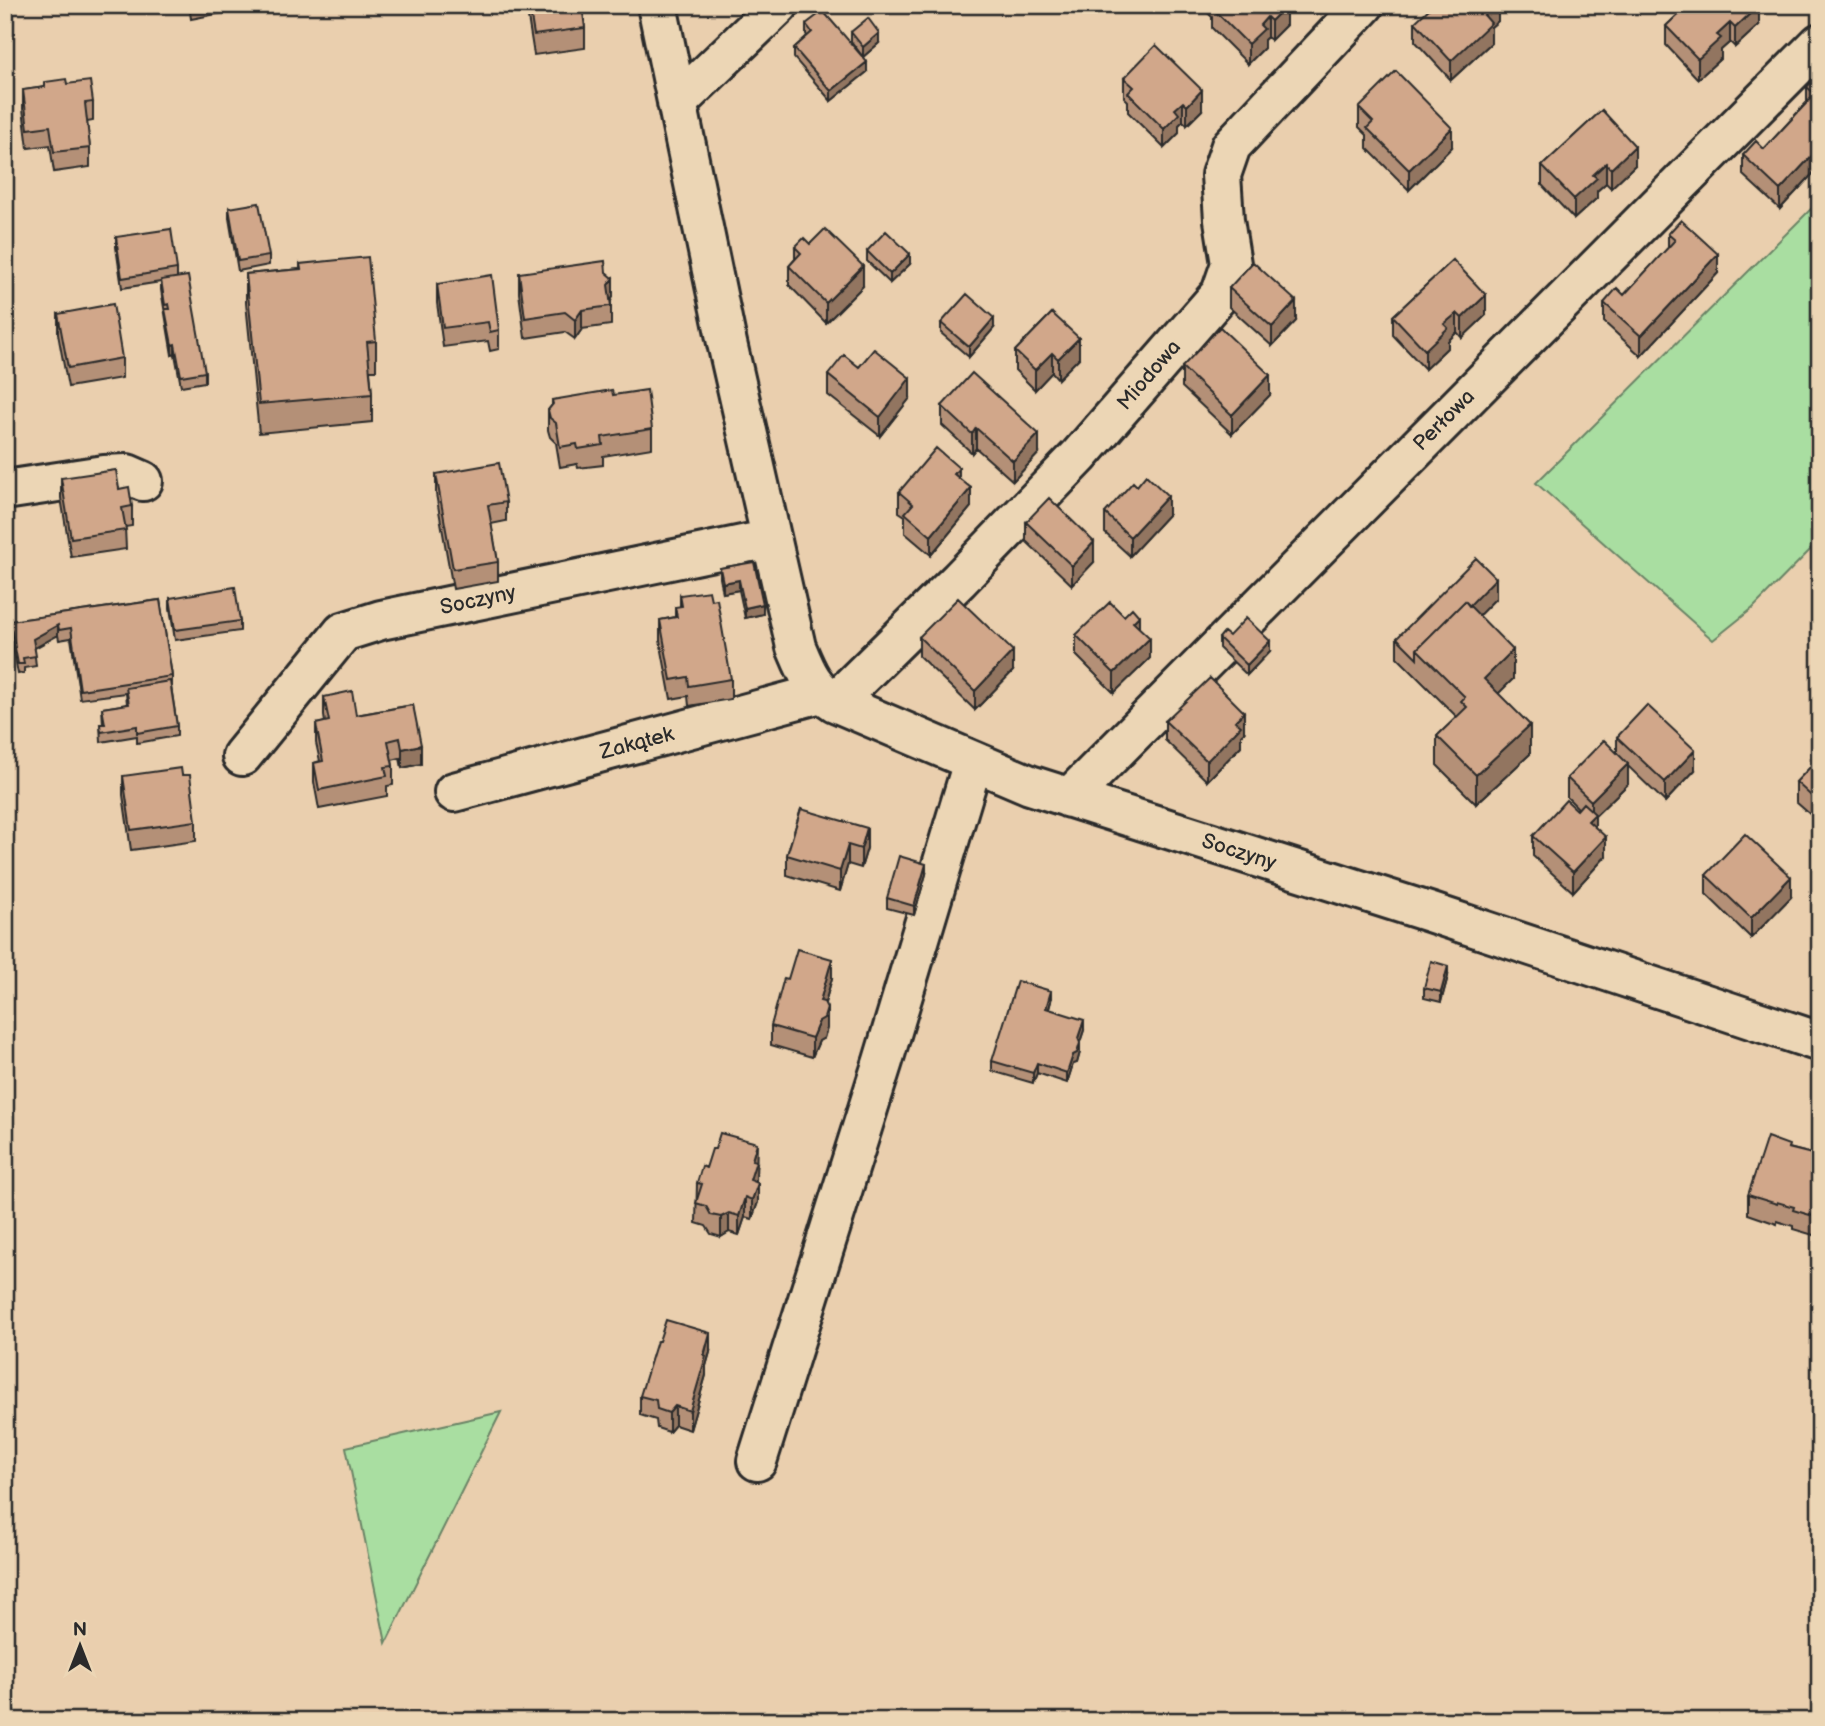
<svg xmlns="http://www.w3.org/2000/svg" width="1825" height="1726" font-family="'Balsamiq Sans',sans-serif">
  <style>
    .green { fill: #a9dea1; stroke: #6a8466; stroke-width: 2 }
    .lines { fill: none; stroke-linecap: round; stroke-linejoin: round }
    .minor-casing { stroke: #2b2b2b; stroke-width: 44 }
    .minor { stroke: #ecd6b5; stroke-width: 38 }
    .wall { fill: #b49077; stroke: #2b2b2b; stroke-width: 2 }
    .shaded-wall { fill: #927561; stroke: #2b2b2b; stroke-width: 2 }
    .building { fill: #d1a78a; stroke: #2b2b2b; stroke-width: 2 }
    .labels { text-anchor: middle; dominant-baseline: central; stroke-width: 6; stroke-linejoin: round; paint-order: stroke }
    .street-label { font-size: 21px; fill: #2b2b2b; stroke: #ecd6b5 }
  </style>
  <rect width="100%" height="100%" fill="#eacfae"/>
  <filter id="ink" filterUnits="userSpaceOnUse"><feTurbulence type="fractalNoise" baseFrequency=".0143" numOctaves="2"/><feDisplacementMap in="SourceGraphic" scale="14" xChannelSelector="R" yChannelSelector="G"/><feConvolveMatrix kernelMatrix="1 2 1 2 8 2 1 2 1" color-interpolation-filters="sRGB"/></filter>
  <g filter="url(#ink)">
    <path class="green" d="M1820,200V540L1753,608L1713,640L1536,483Z
      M501,1412L386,1643L346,1447Z"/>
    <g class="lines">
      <g class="minor-casing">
        <path id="minor" d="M657,5L727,343L796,647C806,671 812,688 835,702L1030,785L1429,912L1820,1042
          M677,103L779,5
          M5,490L104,475L127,474L143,481
          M835,702L959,580L1079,456L1221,293L1231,264L1224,220L1221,175L1231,146L1364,5
          M242,756L343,632L381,620L771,539
          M454,792L821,693
          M1069,798L1820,43
          M757,1461L883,1061L973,762"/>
      </g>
      <use href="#minor" class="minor"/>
    </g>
    <path class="wall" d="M189,5H262L191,19Z
      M526,5H582L585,28V48L534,55Z
      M1208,5H1286V25L1271,40L1267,37L1264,40V48L1248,64L1212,28V17L1208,13Z
      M1498,5V21L1491,27V43L1451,80L1415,41V22Z
      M1688,5L1759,25L1735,47L1730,42L1721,50V58L1698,79L1666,45V26Z
      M806,24L867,72L831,101L794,58V48L807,36L806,34Z
      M851,32L879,43L863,57L851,41Z
      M1820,73V166L1780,209L1743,175V155L1764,149L1807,102V87Z
      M1124,78L1202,110L1187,125L1183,121L1179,125V133L1164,148L1128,112V101L1124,97Z
      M67,84L93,102V121L87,122L90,148V167L54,172L50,145L28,148L23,109V90Z
      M1359,108L1452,147L1409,190L1367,148V135L1359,127Z
      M1602,110L1635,165L1611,188L1606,183L1597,191V198L1574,219L1542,185V166Z
      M229,208L269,256V265L238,271L229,218Z
      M1668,234L1718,273L1641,356L1604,322V303L1624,295L1668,248Z
      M116,237L177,269V278L205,372V382L181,386L175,354L172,355L161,290V282L122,288L116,247Z
      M810,244L863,286L826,323L789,285V266L795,259V247Z
      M867,251L910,264L890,283L867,261Z
      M1453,260L1486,315L1462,338L1457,332L1448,341V347L1425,369L1393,335V316Z
      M300,264L376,341V370H370L372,394V422L259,433L246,303V274L300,269Z
      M606,272L613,297L611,301V325L582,329L575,339L565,332L525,338L519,293V273Z
      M437,284L499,330V349L490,351L488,341L443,347L437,303Z
      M1229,288L1296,321L1272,346L1229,307Z
      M1052,313L1079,358L1058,379L1052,372L1035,390L1015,370V351Z
      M58,314L122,358V378L68,387L58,334Z
      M941,323L994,328L969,357L941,333Z
      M859,367L910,398L880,436L828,395V375Z
      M1182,367L1270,395L1232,434L1182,387Z
      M613,395L652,429V448L603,456V465L578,468L577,464L560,467L556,443L550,437L548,430V410L552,405V400Z
      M942,406L1039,453L1013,481L976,448L972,453L942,425Z
      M436,474L506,502V521L491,524L498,562V581L453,589L436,494Z
      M61,478L119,489L132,506V526L125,527L126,549L71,557L61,498Z
      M959,478L971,507L931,555L905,533V516L899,512V492Z
      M1105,513L1168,515L1130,556L1105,533Z
      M1026,522L1094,562L1072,585L1026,541Z
      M754,562L763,614L745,618L739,590L723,593L720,578V568Z
      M680,595L731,679V699L689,706L688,696L671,699L660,640V620L675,617V607H680Z
      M170,598L240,621V631L175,640L170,608Z
      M1496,598L1479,615L1513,679L1498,693L1530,754L1476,804L1437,765V736L1457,717L1397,657V638Z
      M160,600L172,676V686H171L177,726V736L137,743V736L101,742L100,724H103L102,708L127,704L126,693L80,699L71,638L59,640L58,635L34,648L36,666L24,668V673L18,674L10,631V621Z
      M1124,616L1139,628L1150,658L1114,693L1076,655V635Z
      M1229,636L1270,651L1247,675L1219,648V638Z
      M919,637L1013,671L975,710L919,656Z
      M324,697L356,715L413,705L421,764L402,768L400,758L392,760L393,766V785L387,786V796L319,809L314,782V763L320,761L316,743V724L325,722L324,716Z
      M1165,721L1244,732L1241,735V746L1207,781L1165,740Z
      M1617,737L1695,770L1665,802L1628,766V784L1595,816V827L1606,856L1573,892L1533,856V836L1578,808L1567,797V778L1617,754Z
      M1820,757V823L1796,802V782Z
      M182,775L196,821V841L131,850L123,795V776Z
      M801,809L867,848L861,868L848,864L840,891L787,875V855Z
      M926,874L914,915L887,908V898Z
      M1706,875L1791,897L1751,938L1706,894Z
      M1448,976L1441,1002L1424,998V988Z
      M832,978L825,1003L827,1028L824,1038L819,1041L812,1057L771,1045V1026L788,979Z
      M1051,1001L1049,1009L1084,1030L1080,1042V1052L1077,1063L1073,1064L1067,1083L1037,1073L1033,1083L992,1071V1061Z
      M1789,1148L1820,1156V1237L1793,1229V1226L1777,1221V1224L1748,1214V1195Z
      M757,1163L756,1168L755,1182L758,1202L752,1219L745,1217L739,1235L729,1232L721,1237L711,1234L706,1226L696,1223L697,1183L706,1168Z
      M710,1352L706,1366V1375L690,1430L675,1425L669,1432L657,1428L656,1420L640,1415V1396Z"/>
    <path class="shaded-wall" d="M1494,5H1498V21L1491,27V43L1451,80V61L1484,15Z
      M1759,5V25L1735,47V28Z
      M1286,6V25L1271,40V21Z
      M1267,17V37L1264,40V48L1248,64V44L1260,25Z
      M1730,23V42L1721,50V58L1698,79V59L1717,35Z
      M879,33V43L863,57V47Z
      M867,62V72L831,101V91Z
      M1202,90V110L1187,125V106Z
      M1183,102V121L1179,125V133L1164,148V129L1175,109Z
      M1452,128V147L1409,190V170Z
      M1635,146V165L1611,188V169Z
      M1820,147V166L1780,209V190Z
      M1606,163V183L1597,191V198L1574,219V199L1593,175Z
      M910,254V264L890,283V274Z
      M1718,254V273L1641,356V336Z
      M863,266V286L826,323V303Z
      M613,278V297L608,304V285Z
      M1486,295V315L1462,338V318Z
      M1296,301V321L1272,346V327Z
      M582,310V329L575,339V320Z
      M1457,313V332L1448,341V347L1425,369V350L1444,324Z
      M994,318V328L969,357V347Z
      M1079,338V358L1058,379V359Z
      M175,344V354L172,355V345Z
      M1052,353V372L1035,390V370Z
      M1270,375V395L1232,434V415Z
      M910,378V398L880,436V417Z
      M976,428V448L972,453V434Z
      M1039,434V453L1013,481V461Z
      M959,468V487L954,474Z
      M971,488V507L931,555V536Z
      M1168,496V515L1130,556V537Z
      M1094,542V562L1072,585V566Z
      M1496,578V598L1432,663L1422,653Z
      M739,580V590L723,593V583Z
      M763,604V614L745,618V608Z
      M1139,616V635L1133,622Z
      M58,625V635L33,649V639Z
      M1150,638V658L1114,693V673Z
      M1270,641V651L1247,675V665Z
      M1513,650V679L1484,708V679Z
      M1013,651V671L975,710V691Z
      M1244,712V732L1241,735V746L1207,781V761L1235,721Z
      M1530,725V754L1476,804V775Z
      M421,745V764L402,768V749Z
      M1695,750V770L1665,802V782Z
      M1628,764V784L1595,816V833L1588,821L1591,818V801Z
      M867,828V848L861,868V849Z
      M1606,837V856L1573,892V872Z
      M848,845V864L840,891V871Z
      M926,864V874L914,915V906Z
      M1791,877V897L1751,938V918Z
      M832,959V978L820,1020V1001Z
      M1448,966V976L1441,1002V992Z
      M1051,991V1001L1046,1018V1008Z
      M827,1008V1028L824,1038L819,1041L812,1057V1038L819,1021Z
      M1084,1020V1030L1078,1048V1038Z
      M1080,1043V1052L1077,1063L1073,1064L1067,1083V1073L1073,1055Z
      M1037,1063V1073L1033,1083V1073Z
      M757,1143L756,1181L750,1200V1180L752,1160Z
      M758,1183V1202L752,1219V1200Z
      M745,1197V1217L739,1235V1216Z
      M729,1213V1232L721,1237V1217Z
      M710,1333V1352L706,1366V1375L690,1430V1411Z
      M675,1406V1425L669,1432V1413Z"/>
    <path class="building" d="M529,5H582L585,28L534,35Z
      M1215,5H1286V6L1271,21L1267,17L1260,25L1264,29L1248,44L1212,8Z
      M1433,5H1494L1484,15L1491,23L1451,61L1415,22Z
      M1688,5H1759L1735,28L1730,23L1717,35L1721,38L1698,59L1666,26Z
      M823,11L867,62L831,91L794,48L812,32L806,24Z
      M868,18L879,33L863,47L851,32Z
      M1156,45L1202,90L1187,106L1183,102L1175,109L1179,114L1164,129L1128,93L1134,87L1124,78Z
      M1396,71L1452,128L1409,170L1367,128L1373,122L1359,108Z
      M1820,73V147L1780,190L1743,155L1756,141L1764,149L1815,94L1807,87Z
      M66,79L67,84L90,81L93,102L85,103L90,148L54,152L50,126L28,129L23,90L45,87V82Z
      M1602,110L1635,146L1611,169L1606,163L1593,175L1597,178L1574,199L1542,166Z
      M259,203L269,256L238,261L229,208Z
      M1681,220L1718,254L1641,336L1604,303L1617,288L1624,295L1675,240L1668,234Z
      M171,229L177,269L122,278L116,237Z
      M825,229L863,266L826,303L789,266L801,253L795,247L804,238L810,244Z
      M886,231L910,254L890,274L867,251Z
      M368,257L376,341L367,342L372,394L259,404L246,274L301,269L300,264Z
      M1453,260L1486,295L1462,318L1457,313L1444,324L1448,328L1425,350L1393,316Z
      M605,261L606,272L613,278L608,285L611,306L582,310L575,320L565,312L525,318L519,273Z
      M1253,262L1296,301L1272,327L1229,288Z
      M492,275L499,330L490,332L488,322L443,328L437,284Z
      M188,276L205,372L181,376L175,344L172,345L165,309H170L169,304L165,305L161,280Z
      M967,294L994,318L969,347L941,323Z
      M113,304L122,358L68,368L58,314Z
      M1052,313L1079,338L1058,359L1052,353L1035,370L1015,351Z
      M1220,327L1270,375L1232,415L1182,367Z
      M874,349L910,378L880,417L828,375L844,355L859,367Z
      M972,373L1039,434L1013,461L976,428L972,434L942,406Z
      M612,390L613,395L647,390L652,429L602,437L603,445L578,449L577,444L560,447L556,423L550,418L548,410L553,404L552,400Z
      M936,448L959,468L954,474L971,488L931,536L905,513L913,504L899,492Z
      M499,463L506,502L488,505L498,562L453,569L436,474Z
      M116,470L119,489L129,487L132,506L122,508L126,530L71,538L61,478Z
      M1146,475L1168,496L1130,537L1105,513L1133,482L1137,486Z
      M1049,498L1094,542L1072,566L1026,522Z
      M1476,558L1496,578L1469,606L1465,601L1417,649V658L1397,638Z
      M754,562L763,604L745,608L739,580L723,583L720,568Z
      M235,587L240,621L175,630L170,598Z
      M709,591L711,600L717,599L731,679L689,686L688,677L671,680L660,620L677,617L675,607L682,606L680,595Z
      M958,598L1013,651L975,691L919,637Z
      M160,600L172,676L80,690L71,628L59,630L58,625L33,639L36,656L23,658L24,664H18L10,621Z
      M1465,601L1513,650L1484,679L1530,725L1476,775L1437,736L1467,707L1461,701L1465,697L1417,649Z
      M1110,602L1124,616L1132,608L1139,616L1133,622L1150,638L1114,673L1076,635Z
      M1246,618L1270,641L1247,665L1219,638L1224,632L1229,636Z
      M1210,678L1244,712L1235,721L1241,726L1207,761L1165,721Z
      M170,681L177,726L137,733V726L101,732L100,724H105L102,708L129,704L126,688Z
      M352,691L356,715L413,705L421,745L402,749L400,738L388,741L393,766L385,767L387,776L319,790L314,763L323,761L316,724L329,721L324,697Z
      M1647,705L1695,750L1665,782L1617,737Z
      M1604,740L1628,764L1591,801L1567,778Z
      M1820,757V804L1796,782Z
      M181,768L182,775H190L196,821L131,830L123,776Z
      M1566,800L1577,810L1583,803L1595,814L1588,821L1606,837L1573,872L1533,836Z
      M801,809L867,828L861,849L848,845L840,871L787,855Z
      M1745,834L1791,877L1751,918L1706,875Z
      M899,856L926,864L914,906L887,898Z
      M797,949L832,959L820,1001L824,1002L827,1008L824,1018L819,1021L812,1038L771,1026L784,978L788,979Z
      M1431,961L1448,966L1441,992L1424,988Z
      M1017,981L1051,991L1046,1008L1084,1020L1078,1038L1080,1043L1077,1053L1073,1055L1067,1073L1037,1063L1033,1073L992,1061Z
      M720,1133L757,1143L752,1160L756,1161L750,1180L758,1183L752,1200L745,1197L739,1216L729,1213L721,1217L711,1215L706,1206L696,1203L702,1184L697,1183L702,1166L706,1168L712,1149H715Z
      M1767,1137L1789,1145L1788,1148L1820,1156V1218L1793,1210L1794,1207L1777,1202V1204L1748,1195Z
      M666,1320L710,1333L704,1355L706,1356L690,1411L675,1406L669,1413L657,1409L656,1400L640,1396L657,1341H659Z"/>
  </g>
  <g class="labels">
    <g class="street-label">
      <text transform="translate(1149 375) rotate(-49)">Miodowa</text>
      <text transform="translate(1444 420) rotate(-45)">Perłowa</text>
      <text transform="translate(478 600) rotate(-12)">Soczyny</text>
      <text transform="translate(637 743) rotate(-15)">Zakątek</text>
      <text transform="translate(1239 852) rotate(18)">Soczyny</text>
    </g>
  </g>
  <rect width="1825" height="1726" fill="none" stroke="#ecd6b5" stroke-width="28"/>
  <rect x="14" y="14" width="1797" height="1698" fill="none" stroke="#2b2b2b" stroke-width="2.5" filter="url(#ink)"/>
  <g transform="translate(80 1646)" stroke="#ecd6b5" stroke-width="5" paint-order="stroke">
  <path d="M0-5L12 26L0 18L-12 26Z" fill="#2b2b2b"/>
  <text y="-10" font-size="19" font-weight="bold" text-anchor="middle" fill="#2b2b2b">N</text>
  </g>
</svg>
